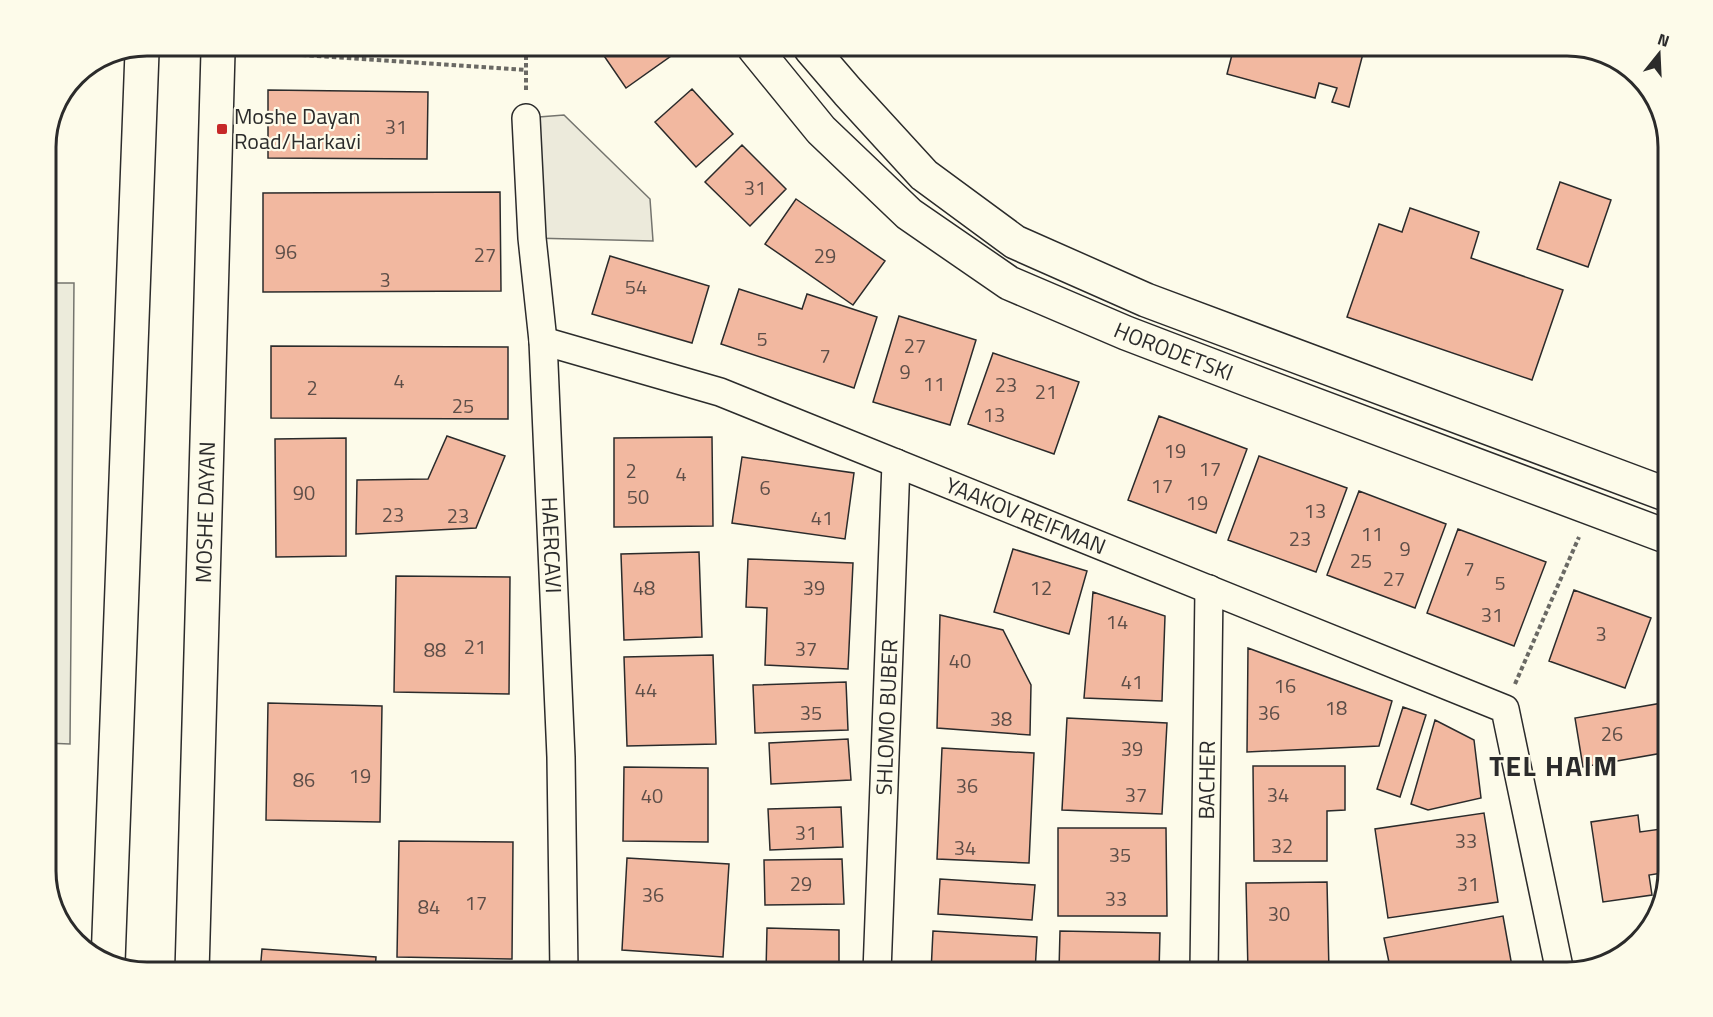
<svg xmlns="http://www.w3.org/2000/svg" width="1713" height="1017" font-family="'Titillium Web',sans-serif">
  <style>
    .green { fill: #ecebdb; stroke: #74746e; stroke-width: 1.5 }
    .parking { fill: #eceadb; stroke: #74746e; stroke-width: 1.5 }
    .building { fill: #f2b8a0; stroke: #2b2b2b; stroke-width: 1.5 }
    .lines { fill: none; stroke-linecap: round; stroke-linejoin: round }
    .minor-casing { stroke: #2b2b2b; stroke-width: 30 }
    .tertiary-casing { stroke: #2b2b2b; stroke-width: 36 }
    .path { stroke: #6a6964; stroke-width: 4; stroke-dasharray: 4.5 3; stroke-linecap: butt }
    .minor { stroke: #fdfbea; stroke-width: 27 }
    .tertiary { stroke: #fdfbea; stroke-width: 33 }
    .poi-dot { fill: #c62828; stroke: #fdfbea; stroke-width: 2 }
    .labels { text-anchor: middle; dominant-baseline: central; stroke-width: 4.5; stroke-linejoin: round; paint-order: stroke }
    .number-label { font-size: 20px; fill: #5d4e48 }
    .poi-label { font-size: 22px; fill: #2b2b2b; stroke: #fdfbea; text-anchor: start }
    .street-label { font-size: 22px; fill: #2b2b2b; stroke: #fdfbea }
    .district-label { font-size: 28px; font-weight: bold; letter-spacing: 1.5px; fill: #2b2b2b; stroke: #fdfbea }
    .rim { fill: none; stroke: #2b2b2b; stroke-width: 3 }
  </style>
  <rect width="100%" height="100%" fill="#fdfbea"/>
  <path class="green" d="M45,283H74L70,744L45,743Z"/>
  <path class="parking" d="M564,115L650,199L653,241L532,238L526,118Z"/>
  <path class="building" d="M1365,46L1349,107L1332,102L1337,88L1319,83L1315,98L1227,74L1234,47Z
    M600,50H667L671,56L626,88Z
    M692,89L733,134L696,167L655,122Z
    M268,90L428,92L427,159L268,158Z
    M742,145L786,189L750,226L705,182Z
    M45,163H51L52,245H45Z
    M1560,182L1611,200L1588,267L1537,249Z
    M500,192L501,291L263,292V193Z
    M796,199L885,261L853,305L765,244Z
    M1410,208L1479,232L1471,258L1563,290L1532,380L1347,317L1379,224L1402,232Z
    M610,256L709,286L692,343L592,314Z
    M739,289L802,309L807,294L877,317L854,388L721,344Z
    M899,316L976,340L950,425L873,402Z
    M271,346L508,347V419L271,418Z
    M993,353L1079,382L1054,454L968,424Z
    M1159,416L1247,449L1216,533L1128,500Z
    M447,436L505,456L476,528L356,534L357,480L428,479Z
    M712,437L713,526L614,527V438Z
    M346,438V556L276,557L275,439Z
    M1259,456L1347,488L1316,572L1228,540Z
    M742,457L854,473L845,539L732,523Z
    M1359,491L1446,524L1415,608L1327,575Z
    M1458,529L1546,562L1514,646L1427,613Z
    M1013,549L1087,571L1069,634L994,612Z
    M699,552L702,637L624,640L621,554Z
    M748,559L853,563L848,669L765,665L767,608L746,607Z
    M396,576L510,577L509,694L394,692Z
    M1574,590L1651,618L1625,688L1549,661Z
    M1093,592L1165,616L1162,701L1084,698Z
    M940,615L1003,630L1031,685L1030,735L937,728Z
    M1248,648L1392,701L1379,746L1247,752Z
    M713,655L716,744L627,746L624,657Z
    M846,682L848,730L755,733L753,685Z
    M1668,702V752L1583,767L1575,718Z
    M268,703L382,706L380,822L266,820Z
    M1403,707L1426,715L1400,797L1377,789Z
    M1067,718L1167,723L1162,814L1062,810Z
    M1435,720L1474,740L1481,798L1428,810L1411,804Z
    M848,739L851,780L771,784L769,743Z
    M942,748L1034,753L1029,863L937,859Z
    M1253,766H1345V810L1327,811V861H1254Z
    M624,767L708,768V842L623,841Z
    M45,787L56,788L52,838L45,837Z
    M841,807L843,847L770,850L768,809Z
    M1484,813L1498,902L1388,918L1375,829Z
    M1638,815L1640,832L1668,828V872L1649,875L1652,895L1603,902L1591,822Z
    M1058,828H1166L1167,916H1058Z
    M399,841L513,842L512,959L397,957Z
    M627,858L729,864L723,957L622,950Z
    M842,859L844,904L765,905L764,860Z
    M940,879L1035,885L1032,920L938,914Z
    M1327,882L1329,972H1248L1246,883Z
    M1503,916L1513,972H1391L1384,938Z
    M767,928L839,930V972H766Z
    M933,931L1037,937L1035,972H931Z
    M1060,931L1160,933L1159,972L1059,970Z
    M262,949L376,957L375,972H260Z"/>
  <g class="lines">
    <g class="minor-casing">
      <g id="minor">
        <path id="s1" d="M526,118L532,238L543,341L561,757L564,972"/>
        <path id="s2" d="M543,341L720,392L1505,709L1560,972"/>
        <path id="s3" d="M877,972L896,463"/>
        <path id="s4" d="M1204,972L1209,589"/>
      </g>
    </g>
    <g class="tertiary-casing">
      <g id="tertiary">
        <path id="s5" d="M755,49L821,130L909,214L1009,283L1126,333L1249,380L1668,537"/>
        <path d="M811,49L848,92L924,175L1015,242L1146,300L1668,495"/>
        <path d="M108,962L142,52"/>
        <path id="s6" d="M192,972L218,52"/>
      </g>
    </g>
    <path class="path" d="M272,53L526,70
      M526,90V50
      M1515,684L1579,537"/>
    <use href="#minor" class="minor"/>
    <use href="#tertiary" class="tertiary"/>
  </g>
  <rect class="poi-dot" x="216" y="123" width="12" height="12" rx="3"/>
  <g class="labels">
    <g class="number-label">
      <text x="396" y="126">31</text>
      <text x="755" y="187">31</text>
      <text x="286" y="251">96</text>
      <text x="485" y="254">27</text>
      <text x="825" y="255">29</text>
      <text x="385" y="279">3</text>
      <text x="636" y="286">54</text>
      <text x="762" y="338">5</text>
      <text x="915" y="345">27</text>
      <text x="825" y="355">7</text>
      <text x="905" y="371">9</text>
      <text x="399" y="380">4</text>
      <text x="934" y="383">11</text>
      <text x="1006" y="384">23</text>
      <text x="312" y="387">2</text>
      <text x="1046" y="391">21</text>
      <text x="463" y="405">25</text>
      <text x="994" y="414">13</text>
      <text x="1175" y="450">19</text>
      <text x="1210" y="468">17</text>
      <text x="631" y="470">2</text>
      <text x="681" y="473">4</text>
      <text x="1162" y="485">17</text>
      <text x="765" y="487">6</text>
      <text x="304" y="492">90</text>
      <text x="638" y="496">50</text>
      <text x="1197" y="502">19</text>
      <text x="1315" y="510">13</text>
      <text x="393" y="514">23</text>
      <text x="458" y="515">23</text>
      <text x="822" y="517">41</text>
      <text x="1372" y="533">11</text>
      <text x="1300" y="538">23</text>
      <text x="1405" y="548">9</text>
      <text x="1361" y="560">25</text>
      <text x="1469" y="568">7</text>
      <text x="1394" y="578">27</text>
      <text x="1500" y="582">5</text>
      <text x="644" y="587">48</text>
      <text x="814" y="587">39</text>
      <text x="1041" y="587">12</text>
      <text x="1492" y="614">31</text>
      <text x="1117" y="621">14</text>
      <text x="1601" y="633">3</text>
      <text x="475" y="646">21</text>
      <text x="806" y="648">37</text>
      <text x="435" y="649">88</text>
      <text x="960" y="660">40</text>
      <text x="1132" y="681">41</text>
      <text x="1285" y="685">16</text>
      <text x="646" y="689">44</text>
      <text x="1336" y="707">18</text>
      <text x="811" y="712">35</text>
      <text x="1269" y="712">36</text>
      <text x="1001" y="718">38</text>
      <text x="1612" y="733">26</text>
      <text x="1132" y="748">39</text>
      <text x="360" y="775">19</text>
      <text x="304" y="779">86</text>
      <text x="967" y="785">36</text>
      <text x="1136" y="794">37</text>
      <text x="1278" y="794">34</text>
      <text x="652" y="795">40</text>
      <text x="806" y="832">31</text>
      <text x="1466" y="840">33</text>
      <text x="1282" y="845">32</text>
      <text x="965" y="847">34</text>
      <text x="1120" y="854">35</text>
      <text x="801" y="883">29</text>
      <text x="1468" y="883">31</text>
      <text x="653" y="894">36</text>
      <text x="1116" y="898">33</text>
      <text x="476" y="902">17</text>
      <text x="429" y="906">84</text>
      <text x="1279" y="913">30</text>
    </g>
    <g class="poi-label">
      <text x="234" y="116">Moshe Dayan<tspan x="234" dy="25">Road/Harkavi</tspan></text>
    </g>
    <g class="street-label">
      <text stroke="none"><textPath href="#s5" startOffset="526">HORODETSKI</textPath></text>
      <text stroke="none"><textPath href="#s6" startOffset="460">MOSHE DAYAN</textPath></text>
      <text stroke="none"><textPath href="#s2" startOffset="514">YAAKOV REIFMAN</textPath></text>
      <text stroke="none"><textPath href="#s1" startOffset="428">HAERCAVI</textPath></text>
      <text stroke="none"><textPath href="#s3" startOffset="255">SHLOMO BUBER</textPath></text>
      <text stroke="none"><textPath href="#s4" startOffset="192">BACHER</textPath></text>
    </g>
    <g class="district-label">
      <text x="1554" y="765">TEL HAIM</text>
    </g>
  </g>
  <path d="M0 0H1713V1017H0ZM147 56H1567A91 91 0 0 1 1658 147V871A91 91 0 0 1 1567 962H147A91 91 0 0 1 56 871V147A91 91 0 0 1 147 56Z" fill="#fdfbea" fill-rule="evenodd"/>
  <path class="rim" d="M147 56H1567A91 91 0 0 1 1658 147V871A91 91 0 0 1 1567 962H147A91 91 0 0 1 56 871V147A91 91 0 0 1 147 56Z"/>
  <g transform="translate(1659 54) rotate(18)" stroke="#fdfbea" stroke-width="4.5" paint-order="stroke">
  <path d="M0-4.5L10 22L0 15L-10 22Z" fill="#2b2b2b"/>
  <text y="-9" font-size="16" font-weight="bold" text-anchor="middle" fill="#2b2b2b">N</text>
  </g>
</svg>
